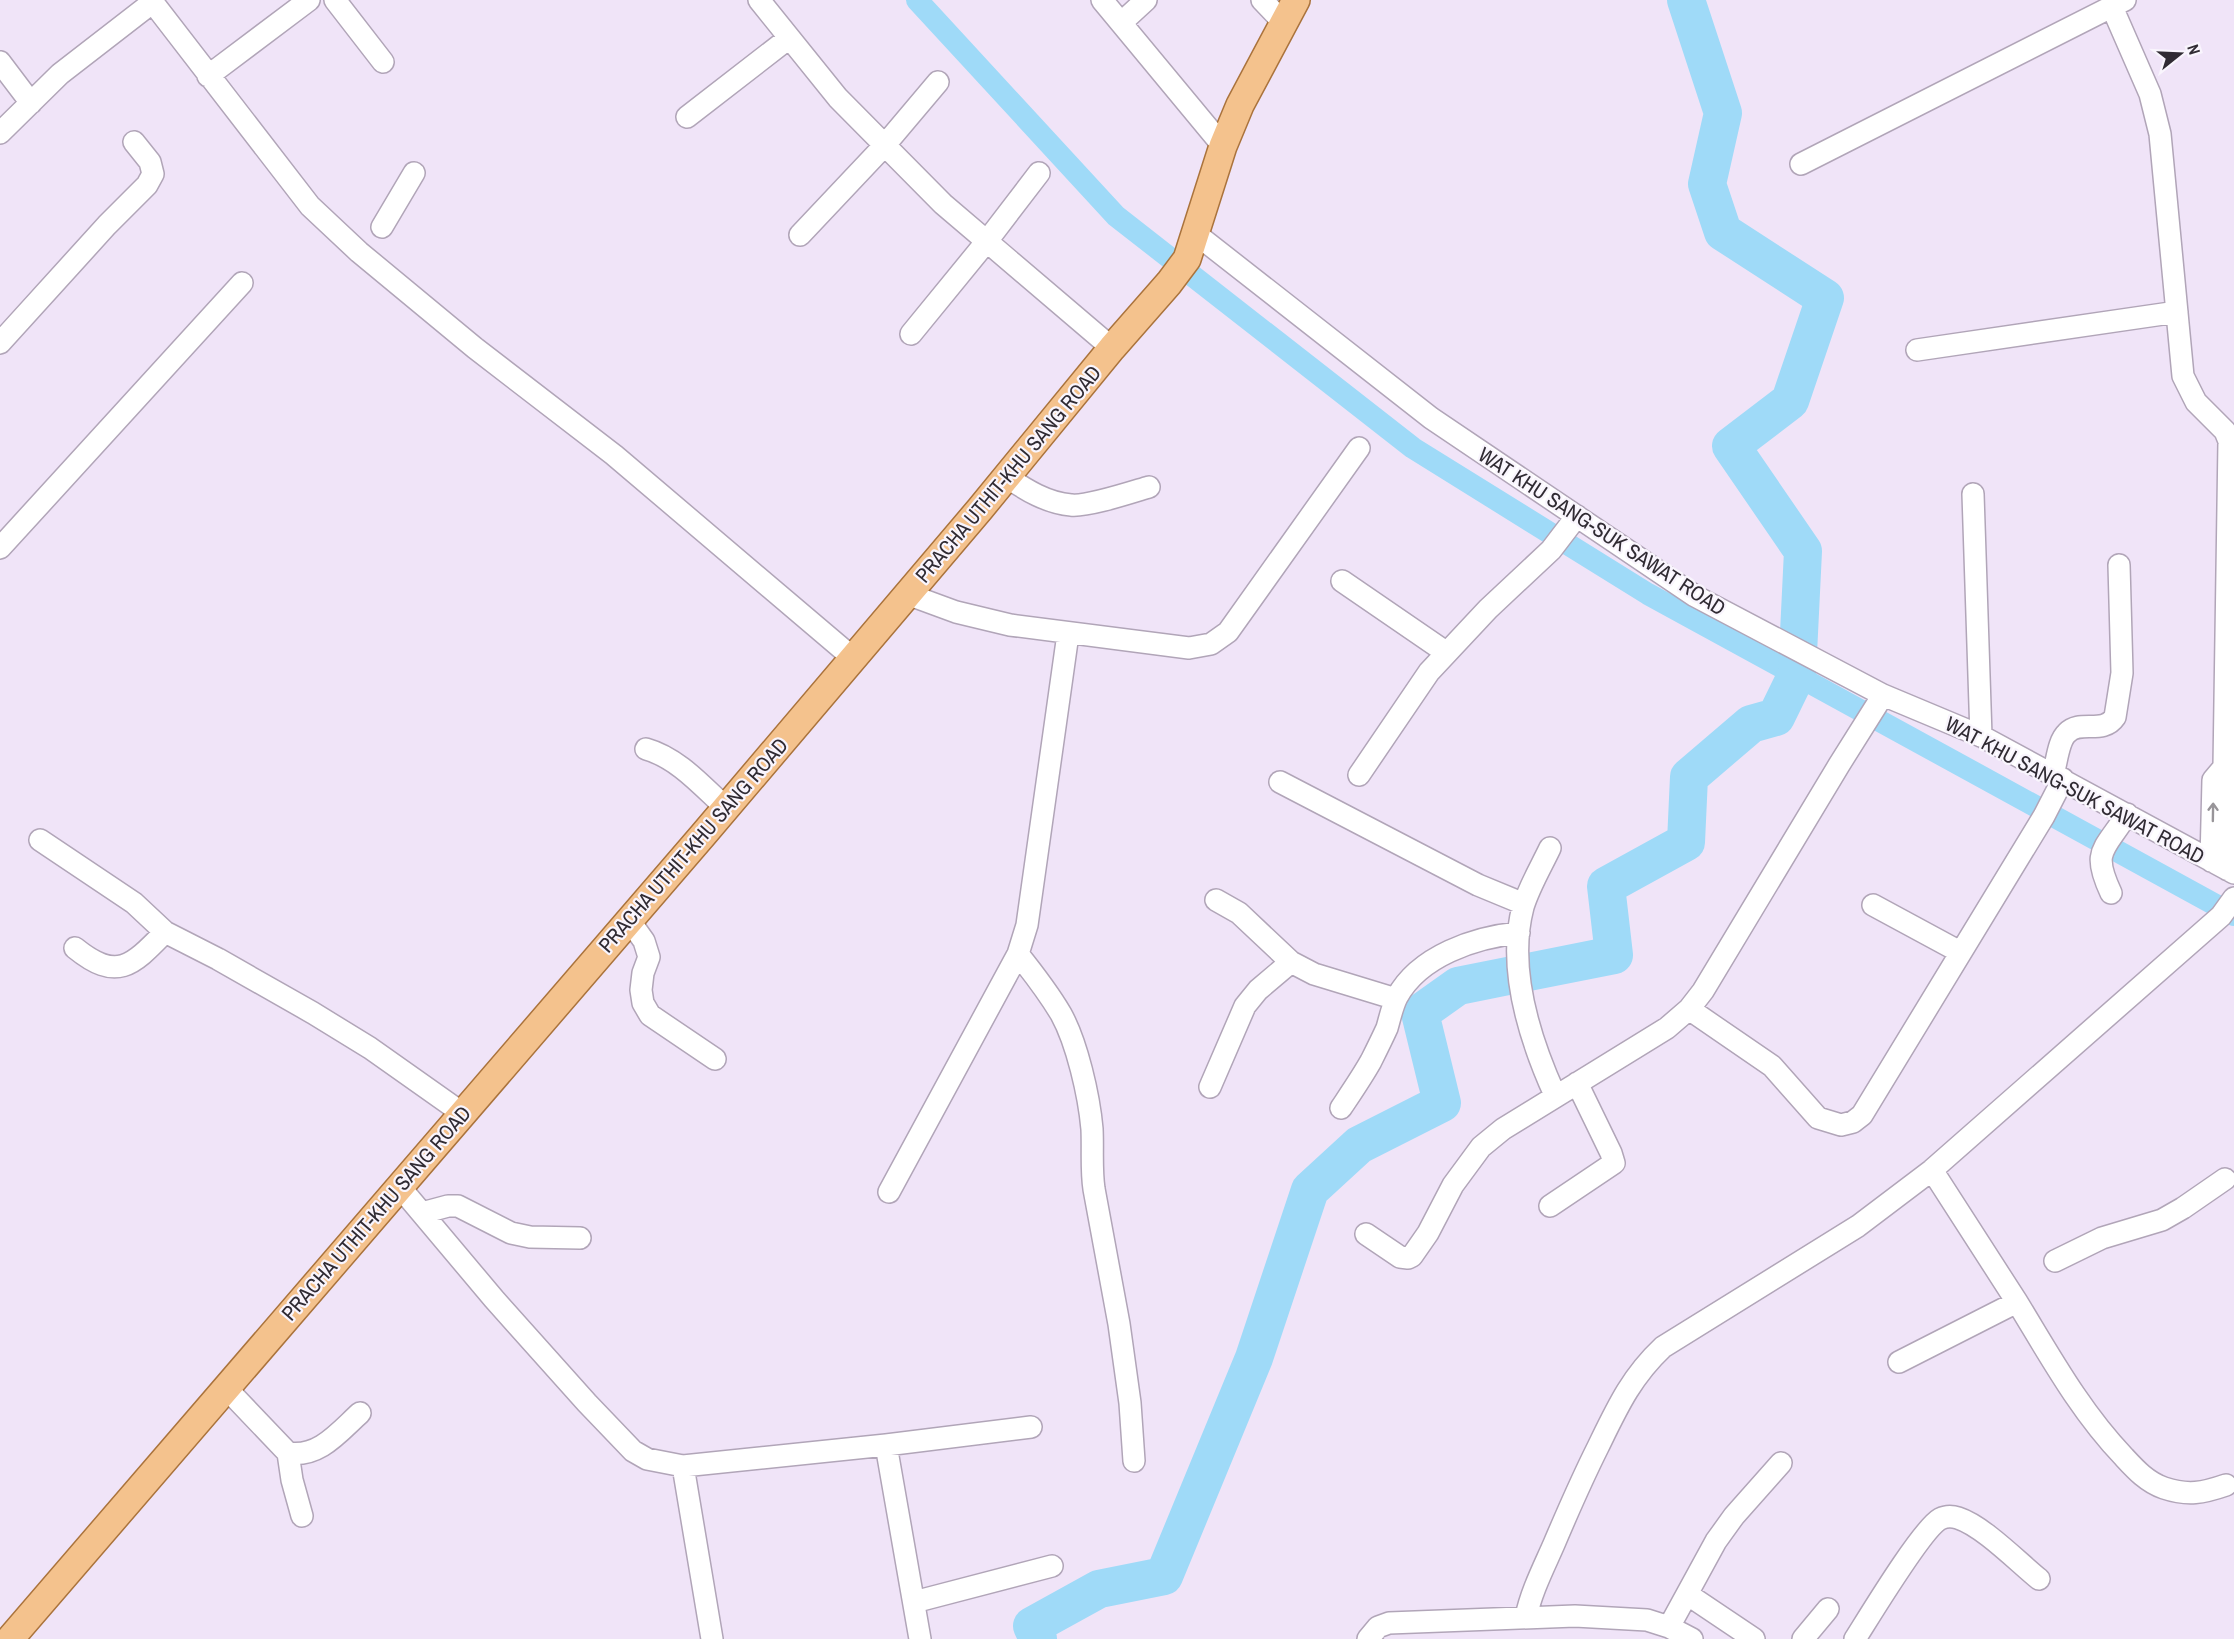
<svg xmlns="http://www.w3.org/2000/svg" width="2234" height="1639" font-family="'Archivo Narrow',sans-serif">
  <style>
    .lines { fill: none; stroke-linecap: round; stroke-linejoin: round }
    .canal { stroke: #9fdaf8; stroke-width: 22 }
    .river { stroke: #9fdaf8; stroke-width: 38 }
    .minor-casing { stroke: #b1a5b8; stroke-width: 24 }
    .major-casing { stroke: #aa733c; stroke-width: 30 }
    .minor { stroke: #fff; stroke-width: 21 }
    .major { stroke: #f4c28d; stroke-width: 27 }
    .oneway { stroke: #989599 }
    .labels { text-anchor: middle; dominant-baseline: central; stroke-width: 4.5; stroke-linejoin: round; paint-order: stroke }
    .street-label { font-size: 21px; fill: #302b33; stroke: #f9f5fd }
  </style>
  <rect width="100%" height="100%" fill="#f0e4f8"/>
  <g class="lines">
    <path class="canal" d="M917,0L1116,216L1413,448L1648,594L2234,915"/>
    <path class="river" d="M1038,1639L1032,1626L1099,1589L1164,1576L1254,1358L1310,1190L1359,1145L1442,1103L1420,1013L1458,986L1614,955L1606,886L1686,842L1689,777L1751,724L1776,717L1797,674L1803,551L1731,446L1790,401L1825,298L1723,232L1707,184L1723,113L1686,0"/>
    <g class="minor-casing">
      <path id="minor" d="M151,0L310,206L359,252L475,348L614,455L853,658
        M335,0L383,62
        M759,0L838,98L943,204L1112,348
        M1102,0L1223,146
        M1262,0L1283,22
        M2112,7L2150,94L2160,134L2183,376L2196,402L2225,431L2229,441L2224,767L2232,788L2228,870
        M1121,23L1146,0
        M0,62L31,103
        M208,76L309,0
        M687,117L789,38
        M0,133L60,74L153,2
        M1801,164L2125,0
        M382,227L414,173
        M1196,234L1431,418L1695,596L1883,695L1981,736L2234,873
        M800,235L884,146L938,82
        M911,334L987,241L1039,173
        M0,343L107,225L147,185L153,174L150,162L134,142
        M1917,350L2177,312
        M1007,477C1026,490 1047,503 1071,505C1087,507 1132,492 1149,487
        M1973,494L1981,736
        M0,548L242,283
        M1342,581L1447,653
        M907,594L956,612L1010,625L1189,648L1211,644L1228,632L1359,448
        M646,749C678,758 702,786 726,808
        M2053,774C2057,762 2058,741 2067,733C2080,719 2103,735 2115,717L2122,673L2119,565
        M1359,775L1429,672L1488,609L1551,550L1577,516
        M1280,782L1478,885L1524,904
        M40,840L134,903L165,932L218,959L313,1013L370,1048L462,1113
        M1550,848C1541,867 1529,887 1523,907C1507,968 1530,1040 1555,1095
        M2211,861L2213,780L2224,767
        M2111,893C2091,850 2104,851 2127,814
        M1216,900L1239,913L1291,962
        M1873,905L1960,952
        M629,920L644,941L649,957L643,973L641,990L643,1003L650,1015L715,1059
        M75,948C117,982 132,966 165,932
        M1018,954C1034,974 1048,992 1061,1014C1077,1043 1089,1095 1092,1129C1093,1149 1091,1169 1094,1189L1119,1324L1130,1403L1134,1461
        M1689,1009L1772,1066L1818,1118L1841,1125L1853,1122L1862,1115L2044,816L2063,779
        M1210,1087L1245,1006L1258,990L1291,962L1314,974L1396,999
        M1341,1108C1351,1093 1362,1077 1371,1061C1376,1051 1382,1039 1387,1028C1390,1018 1392,1007 1397,997C1419,956 1475,937 1519,933
        M399,1186L494,1299L587,1403L633,1451L647,1459L683,1466L886,1445L1031,1427
        M889,1192L1018,954L1027,925L1068,634
        M1550,1206L1614,1163L1611,1153L1577,1083
        M422,1213L448,1206H458L511,1233L530,1237L580,1238
        M1366,1234L1400,1257L1408,1258L1412,1256L1428,1233L1453,1185L1481,1147L1503,1129L1667,1028L1689,1009L1703,991L1839,765L1883,695
        M2055,1261L2102,1238L2162,1220L2183,1208L2225,1179
        M2017,1302C2050,1356 2080,1411 2124,1457C2136,1470 2147,1482 2164,1488C2188,1496 2203,1493 2226,1485
        M1899,1362L2017,1302L1932,1170
        M226,1388L288,1453C319,1458 339,1432 360,1413
        M886,1445L920,1639
        M288,1453L292,1480L302,1516
        M683,1466L712,1639
        M1687,1594L1754,1639
        M914,1602L1052,1566
        M1526,1617C1531,1592 1544,1567 1554,1544C1568,1511 1582,1479 1598,1447C1617,1408 1631,1377 1663,1347L1858,1226L1932,1170L2221,916L2234,898
        M1669,1627L1716,1541L1734,1516L1781,1463
        M1368,1639L1378,1627L1389,1623L1575,1616L1647,1620L1669,1627L1692,1639
        M1803,1639L1828,1609
        M1855,1639C1869,1617 1922,1529 1940,1519C1946,1516 1952,1516 1958,1518C1983,1526 2018,1562 2039,1579"/>
    </g>
    <g class="major-casing">
      <path id="major" d="M10,1639L703,835L980,509L1112,348L1169,283L1187,259L1223,146L1240,105L1296,0"/>
    </g>
    <use href="#minor" class="minor"/>
    <use href="#major" class="major"/>
  </g>
  <defs><path id="oneway-shaft" d="M-6 0H5M1.5-3L5.5 0L1.5 3" fill="none" stroke-width="1.6" stroke-linecap="round" stroke-linejoin="round" transform="scale(1.5)"/></defs>
  <use class="oneway" href="#oneway-shaft" transform="translate(2213 812) rotate(-89)"/>
  <g class="labels">
    <g class="street-label">
      <text transform="translate(1008 474) rotate(-50)">PRACHA UTHIT-KHU SANG ROAD</text>
      <text transform="translate(1602 531) rotate(33)">WAT KHU SANG-SUK SAWAT ROAD</text>
      <text transform="translate(2075 790) rotate(28)">WAT KHU SANG-SUK SAWAT ROAD</text>
      <text transform="translate(693 845) rotate(-49)">PRACHA UTHIT-KHU SANG ROAD</text>
      <text transform="translate(376 1213) rotate(-49)">PRACHA UTHIT-KHU SANG ROAD</text>
    </g>
  </g>
  <g transform="translate(2180 54) rotate(72)" stroke="#f9f5fd" stroke-width="4.5" paint-order="stroke">
  <path d="M0-4.5L10 22L0 15L-10 22Z" fill="#302b33"/>
  <text y="-9" font-size="16" font-weight="bold" text-anchor="middle" fill="#302b33">N</text>
  </g>
</svg>
